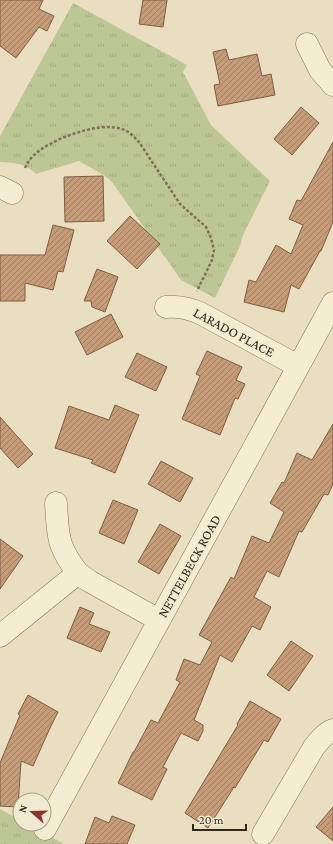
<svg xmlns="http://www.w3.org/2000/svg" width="333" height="844" font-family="'Crimson Pro',serif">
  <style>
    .park { fill: url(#park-tufts) }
    .building { fill: url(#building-hatch); stroke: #7d5d42 }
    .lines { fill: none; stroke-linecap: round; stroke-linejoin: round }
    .street-casing { stroke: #80705a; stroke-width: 23 }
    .path { stroke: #80705a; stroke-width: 2.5; stroke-dasharray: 3 2; stroke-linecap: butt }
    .street { stroke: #f5edd2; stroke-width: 22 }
    .labels { text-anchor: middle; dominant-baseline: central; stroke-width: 3.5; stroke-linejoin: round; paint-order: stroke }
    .street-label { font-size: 14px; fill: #31281d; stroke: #f1e9cf }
  </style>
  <defs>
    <pattern id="park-tufts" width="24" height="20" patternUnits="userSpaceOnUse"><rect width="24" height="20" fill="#bdc695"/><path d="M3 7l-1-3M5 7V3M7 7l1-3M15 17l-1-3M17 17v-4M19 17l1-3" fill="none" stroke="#a3aa80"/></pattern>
    <pattern id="building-hatch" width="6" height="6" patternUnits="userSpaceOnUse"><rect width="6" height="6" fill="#c49c79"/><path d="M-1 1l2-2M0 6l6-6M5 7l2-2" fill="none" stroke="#a07f63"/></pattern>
  </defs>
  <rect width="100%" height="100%" fill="#e9dfc0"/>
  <path class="park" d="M73,3L187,65L183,72L211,125L270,181L243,235L240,246L215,298L181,280L112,182L105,176L79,161L36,174C25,163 15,163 0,162V136Z
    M0,809L20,820V824H28L64,844H0Z"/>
  <path class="building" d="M0,0H43L39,9L54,16L47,31L39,27L16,58L0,46Z
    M143,0H167L163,27L139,24Z
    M226,49L229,60L257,54L262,76L271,74L275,95L218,106L214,85L220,84L213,52Z
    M301,107L319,123L292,155L274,139Z
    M333,142V222L321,251H320L299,289L291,285L284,312L244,302L249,280L256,282L276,245L291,254L303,225L289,219L297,200L301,201Z
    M103,176L104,221L65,222L64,177Z
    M130,216L160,244L137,269L107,241Z
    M53,225L74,230L63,272L58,271L53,290L25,283V301H0V255H45Z
    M97,269L118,277L105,312L92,307L91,301H84Z
    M111,314L123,337L87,355L75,332Z
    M207,351L242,367L236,380L245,384L238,399L235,398L220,435L182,419L200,376L196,374Z
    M137,353L167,367L156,391L125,377Z
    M115,405L139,415L115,473L91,463L93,460L55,448L69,406L109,420Z
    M0,417L33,454L18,468L0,448Z
    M333,424V484L328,495L324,494L302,532L299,531L279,577L267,571L254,597L271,607L260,630L252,626L232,662L220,655L194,720L203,725V731L198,741L181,733L163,767L167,769L152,800L118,783L133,752H134L151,720L158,723L180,682L176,680L184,659L200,665L212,642L199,635L231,577L234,579L252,536L269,543L284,512L270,503L282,482L284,483L297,453L312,460Z
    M161,461L193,478L180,502L148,484Z
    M113,500L138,510L124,544L99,533Z
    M160,524L181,536L159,574L138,562Z
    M0,539L23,556L0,589Z
    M80,607L94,613L89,624L110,632L101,652L67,638Z
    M291,641L313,656L289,691L267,675Z
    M28,695L58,712L50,728L33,766L21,761L18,807L0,806V763L20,715L18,714Z
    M250,701L281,719L268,742L264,740L235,788L234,787L208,828L185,813L238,725L237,724Z
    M333,807V841L316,827Z
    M112,816L135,825L127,844H85L95,817L109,823Z"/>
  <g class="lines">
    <g class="street-casing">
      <path id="street" d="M307,44L320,70L333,85
        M0,187L12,193
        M166,307C179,306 188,308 200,313L298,366
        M56,503C58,536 57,546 78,573
        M0,636L78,573L89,581L159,620
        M45,829L333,303
        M263,834L314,747C319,741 325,733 333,730"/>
    </g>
    <path class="path" d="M25,168C27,163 30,159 34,155C51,139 99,121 122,129C129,131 134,137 139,142L180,204L206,227L211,238L214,250L212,260L197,291"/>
    <use href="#street" class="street"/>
  </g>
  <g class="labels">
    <g class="street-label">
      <text transform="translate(234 332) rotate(28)">LARADO PLACE</text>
      <text transform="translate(189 566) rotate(-61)">NETTELBECK ROAD</text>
    </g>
  </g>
  <g transform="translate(32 812) rotate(290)"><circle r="19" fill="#f1e9cf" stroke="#a49c88"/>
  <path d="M0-3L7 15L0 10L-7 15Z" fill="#8a342f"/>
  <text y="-6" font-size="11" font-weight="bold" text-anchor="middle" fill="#31281d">N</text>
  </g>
  <path d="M193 824v6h53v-6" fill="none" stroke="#31281d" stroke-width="2"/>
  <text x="199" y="824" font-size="12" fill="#31281d" stroke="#f1e9cf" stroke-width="3" paint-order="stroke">20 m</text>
</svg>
